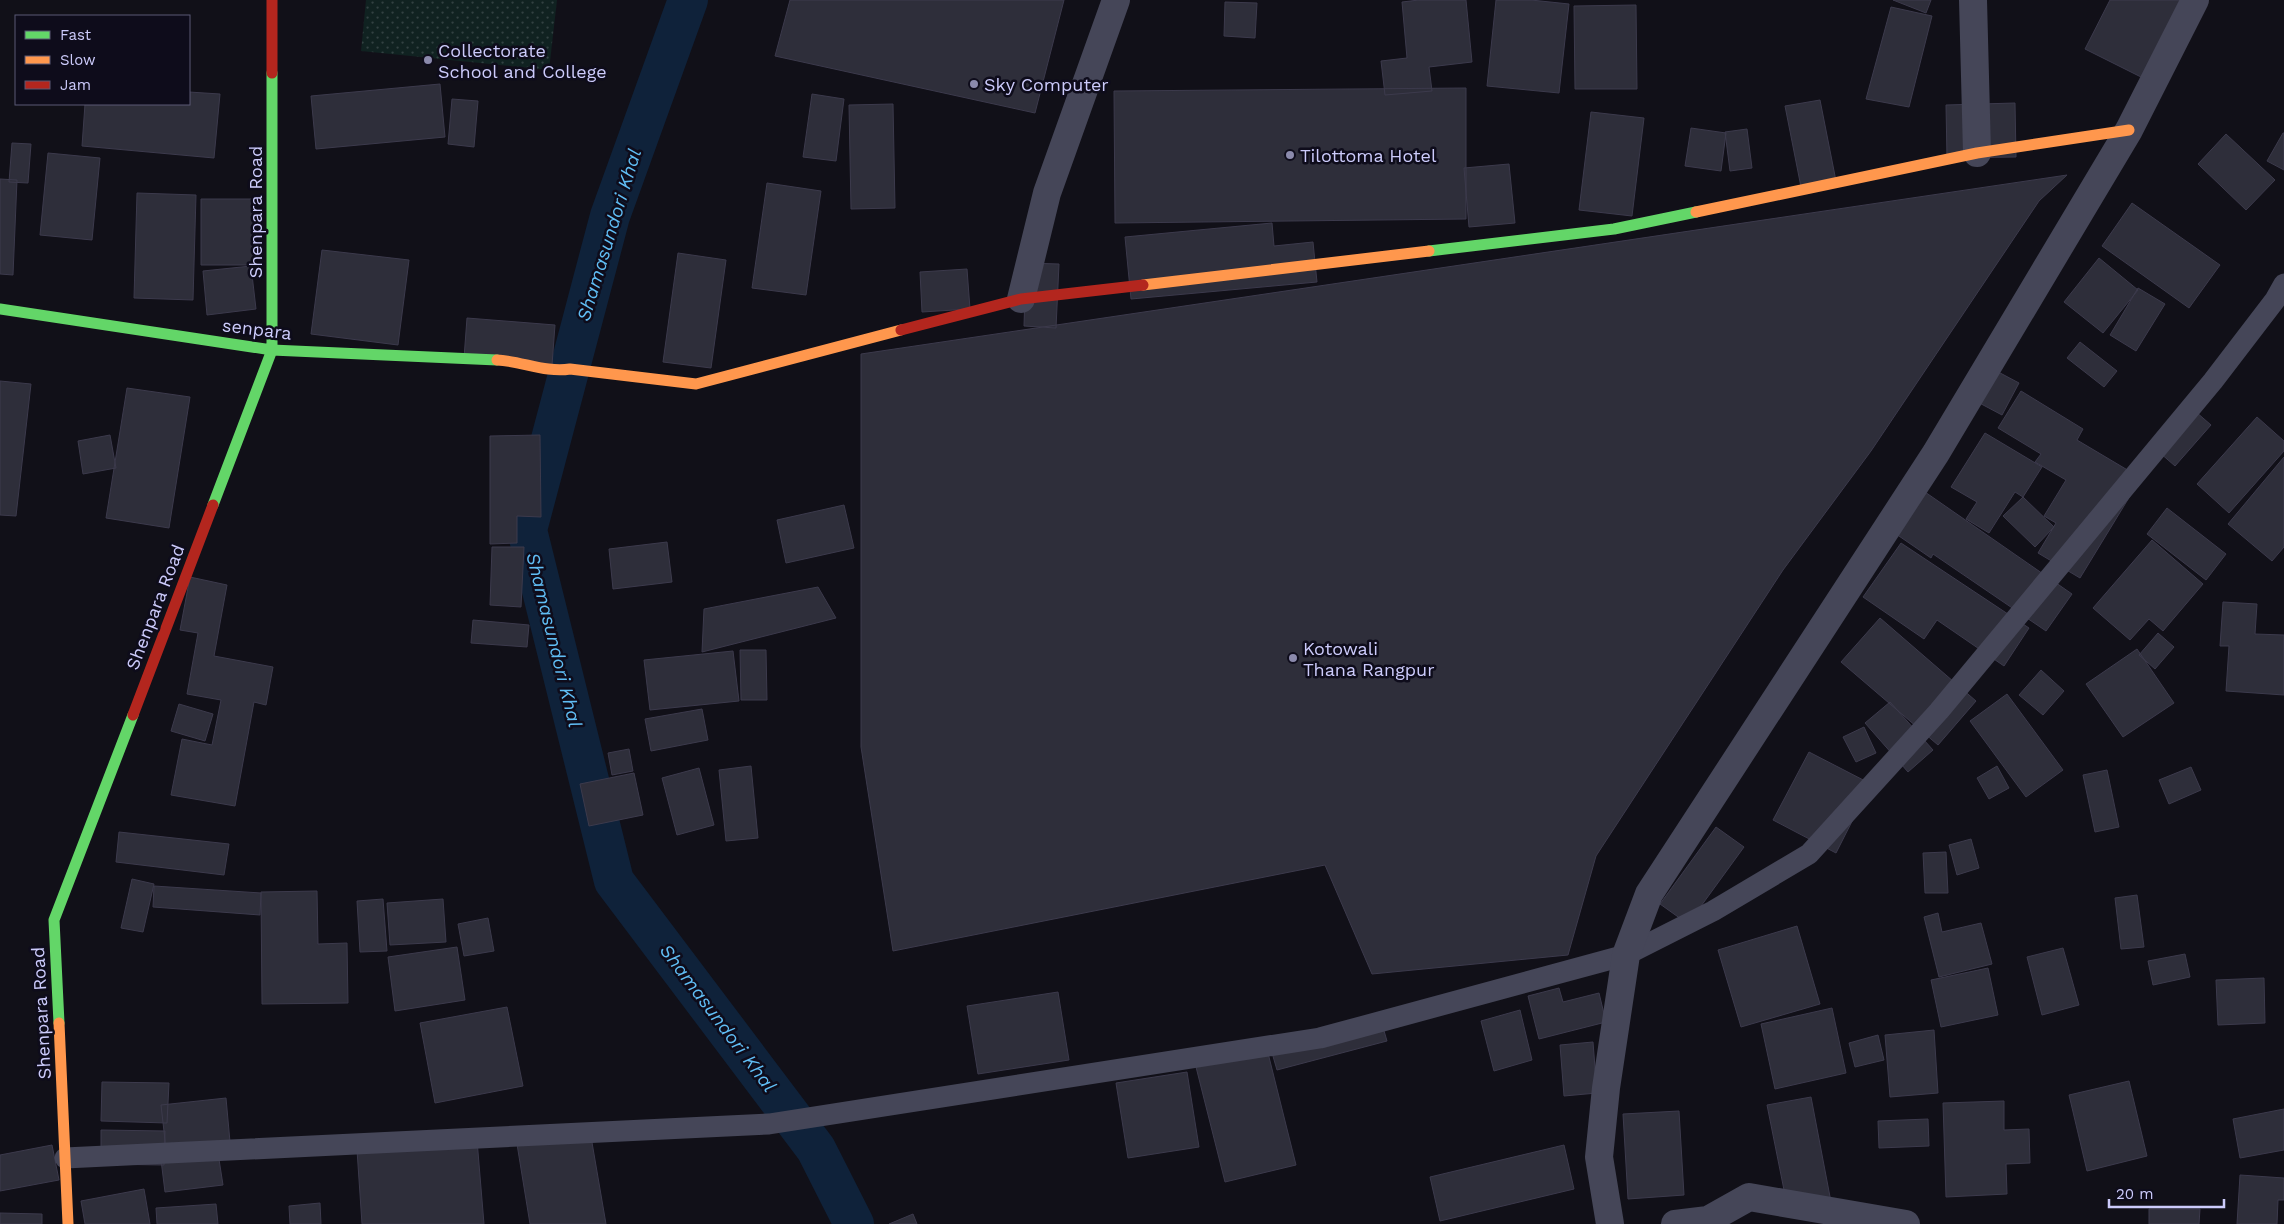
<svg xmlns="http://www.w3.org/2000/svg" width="2284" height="1224" font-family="'Work Sans',sans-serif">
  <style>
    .park { fill: url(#park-dots) }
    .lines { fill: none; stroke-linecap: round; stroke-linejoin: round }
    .canal { stroke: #0f223a; stroke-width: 40 }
    .building { fill: #2e2e3a; stroke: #3c3a4c }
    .lane { stroke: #454658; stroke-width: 21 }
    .street { stroke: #454658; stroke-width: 28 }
    .fast { stroke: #63d668; stroke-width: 11 }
    .slow { stroke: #ff974d; stroke-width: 11 }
    .jam { stroke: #b3261e; stroke-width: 11 }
    .poi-dot { fill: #8b8aac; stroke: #0e0c1b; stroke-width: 2 }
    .labels { text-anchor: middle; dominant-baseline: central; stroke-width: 5; stroke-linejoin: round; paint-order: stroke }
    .poi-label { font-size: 18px; fill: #cccbfb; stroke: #0e0c1b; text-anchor: start }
    .street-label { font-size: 18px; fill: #cccbfb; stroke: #0e0c1b }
    .water-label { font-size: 19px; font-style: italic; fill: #60bdf4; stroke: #0e0c1b }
  </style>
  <defs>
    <pattern id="park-dots" width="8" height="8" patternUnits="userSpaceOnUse" patternTransform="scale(1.25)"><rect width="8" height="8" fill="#102221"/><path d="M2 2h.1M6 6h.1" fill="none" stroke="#324142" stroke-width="1.8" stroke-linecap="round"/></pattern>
  </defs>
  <rect width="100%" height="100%" fill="#111018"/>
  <path class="park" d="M366,0H557L549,70L361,51Z"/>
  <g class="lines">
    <path class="canal" d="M688,0L610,216L527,530L614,881L816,1149L854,1224"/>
  </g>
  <path class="building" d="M790,0H1064L1035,113L775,56Z
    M1419,0H1466L1472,62L1429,67L1432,91L1385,95L1381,61L1407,58L1402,2Z
    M1496,0H1531L1569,4L1559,93L1487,86Z
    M1893,0H1931L1926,13Z
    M2110,0H2200L2157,85L2085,49Z
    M1225,2L1257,3L1255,38L1224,36Z
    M1636,5L1637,89H1575L1574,6Z
    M1891,7L1932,16L1909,107L1866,99Z
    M440,84L445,137L316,149L311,96Z
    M1466,88V219L1115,223L1114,91Z
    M189,92L220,94L214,158L82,146L85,104H189Z
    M812,94L844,99L836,161L803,157Z
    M452,99L478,101L474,147L448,144Z
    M1820,100L1836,181L1801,187L1785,106Z
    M2015,103L2016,157L1947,158L1946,105Z
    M893,104L895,208L851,209L849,105Z
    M1591,112L1644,118L1632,216L1579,210Z
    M1691,128L1726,133L1721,171L1685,166Z
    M1747,129L1752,168L1730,171L1725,132Z
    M2283,133H2284V170L2267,161Z
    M2226,134L2275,180L2246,210L2198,164Z
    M12,143L31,144L28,183L9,182Z
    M48,153L100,158L92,240L40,235Z
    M1509,164L1515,223L1469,227L1464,168Z
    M2067,175L2039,201L1871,451L1783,570L1596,856L1568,955L1372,974L1325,865L893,951L861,747V354Z
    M0,179L17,180L13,275L0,274Z
    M767,183L821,191L806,295L752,288Z
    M137,193L196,195L193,300L134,298Z
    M201,199H255L256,265H201Z
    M2132,203L2220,265L2189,308L2102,246Z
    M1272,223L1274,246L1313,242L1317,282L1131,299L1125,237Z
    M322,250L409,260L398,345L311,334Z
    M678,253L726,260L711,368L663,362Z
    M2099,258L2138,290L2103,333L2064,302Z
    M1026,263L1059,264L1056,328L1024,326Z
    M251,266L256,309L207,315L203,271Z
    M967,269L970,309L922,312L920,272Z
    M2138,288L2165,304L2136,351L2110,335Z
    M467,318L555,325L552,365L464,358Z
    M2080,342L2117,371L2104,387L2067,358Z
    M1987,366L2019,383L2002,415L1970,398Z
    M0,381L31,384L16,516L0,515Z
    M127,388L190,397L169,528L106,518Z
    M2021,391L2083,429L2077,440L2141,478L2080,578L2038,553L2056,523L2044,516L2066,480L2035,462L2041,454L1998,428Z
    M2188,405L2211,425L2175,466L2152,446Z
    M2257,417L2284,441V451L2229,513L2197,484Z
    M1985,433L2042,467L2023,497L2015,492L1989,533L1966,519L1977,502L1951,487Z
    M110,435L116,468L83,474L78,441Z
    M540,435L541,517L517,516V543L490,544V436Z
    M2284,457V547L2272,561L2228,524Z
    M1925,492L2072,594L2046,631L1933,554L1931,558L1896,534Z
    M2023,497L2054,527L2035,547L2003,516Z
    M844,505L854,548L786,563L777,520Z
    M2167,508L2226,554L2206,580L2147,534Z
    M2152,540L2203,584L2163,631L2149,619L2130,640L2093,608Z
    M667,542L672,582L613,589L609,549Z
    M1901,543L2029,628L2004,666L1937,620L1924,639L1863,597Z
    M492,547H524L521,607L490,605Z
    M190,577L227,585L214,656L273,667L266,705L254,702L235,806L171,795L182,739L212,745L221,700L187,694L198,633L180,630Z
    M818,587L836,618L702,652L704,609Z
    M2223,602L2257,604L2255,634L2284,635V695L2226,691L2229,646H2220Z
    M1880,618L1976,701L1938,745L1841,662Z
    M473,620L529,625L527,647L471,643Z
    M2158,633L2174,647L2155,669L2139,655Z
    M2137,649L2174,703L2123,737L2086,684Z
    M740,650H766L767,700H741Z
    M733,651L739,701L650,710L644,660Z
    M2041,670L2064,691L2043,715L2019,695Z
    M2007,694L2063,770L2026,797L1970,721Z
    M1890,702L1933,750L1908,772L1865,723Z
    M179,704L213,714L205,741L171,731Z
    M702,709L708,740L651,751L645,719Z
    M1864,727L1876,753L1856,762L1843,737Z
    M629,749L633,771L612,775L608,753Z
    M1809,752L1871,784L1836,853L1773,820Z
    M751,766L758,838L726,841L719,770Z
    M1997,766L2009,788L1989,799L1977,778Z
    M2191,767L2201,790L2169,804L2159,780Z
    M699,768L714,825L677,835L662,778Z
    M2107,770L2119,827L2095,832L2083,775Z
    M634,773L643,815L589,826L580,784Z
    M1716,827L1744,847L1688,924L1660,904Z
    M119,832L229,844L224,875L116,862Z
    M1971,839L1979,868L1957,875L1949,845Z
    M1946,852L1948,893H1925L1923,853Z
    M132,879L154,884L143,932L121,928Z
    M154,886L261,893L260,915L153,907Z
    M317,891L318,944L347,943L348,1003L262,1004L261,892Z
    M2137,895L2144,947L2121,949L2115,898Z
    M383,899L387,951L360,952L357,901Z
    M443,899L446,942L390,945L387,903Z
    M1938,913L1942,932L1981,923L1992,964L1939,977L1924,917Z
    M488,918L494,951L464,956L458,924Z
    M1797,926L1820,1004L1741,1027L1718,950Z
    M457,947L465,1000L395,1011L388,957Z
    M2063,948L2079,1005L2042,1015L2027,957Z
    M2185,954L2190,977L2153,985L2148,961Z
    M1988,968L1998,1015L1941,1027L1931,980Z
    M2264,978L2265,1023L2218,1025L2216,980Z
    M1559,988L1563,1002L1599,993L1606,1022L1539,1039L1528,996Z
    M1058,992L1069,1060L978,1074L967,1006Z
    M507,1007L523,1086L435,1103L420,1023Z
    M1832,1008L1846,1073L1775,1089L1761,1024Z
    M1520,1010L1532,1060L1494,1071L1481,1021Z
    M1380,1017L1387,1041L1277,1070L1270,1046Z
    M1934,1030L1938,1093L1890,1097L1885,1035Z
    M1878,1035L1884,1060L1855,1067L1849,1043Z
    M1593,1042L1597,1093L1564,1096L1560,1045Z
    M1266,1045L1296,1165L1225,1182L1195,1063Z
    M1187,1072L1199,1147L1128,1158L1116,1083Z
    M2129,1081L2147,1156L2087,1171L2069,1095Z
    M102,1082L169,1083L167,1123L101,1121Z
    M1811,1097L1831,1202L1788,1210L1767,1105Z
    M226,1098L230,1142L166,1149L161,1105Z
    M2004,1101V1130L2029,1129L2030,1163L2006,1164L2007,1194L1946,1197L1943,1103Z
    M2284,1109V1150L2240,1158L2233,1119Z
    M1679,1111L1684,1195L1628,1199L1623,1114Z
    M1928,1119L1929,1146L1879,1148L1878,1121Z
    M589,1125L606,1224H530L516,1138Z
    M101,1130L165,1131L164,1165L101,1164Z
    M477,1140L484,1224H362L357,1150Z
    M52,1145L59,1180L0,1191V1155Z
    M1564,1145L1574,1189L1440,1221L1430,1177Z
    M218,1153L223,1185L165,1192L161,1160Z
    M2240,1175L2284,1178V1200H2278L2277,1224H2237Z
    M144,1189L150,1224H85L81,1201Z
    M320,1203L321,1224H290L289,1206Z
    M216,1204L218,1224H157L156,1208Z
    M2149,1209H2200L2199,1224H2149Z
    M0,1213L42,1214V1224H0Z
    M913,1214L917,1224H889Z"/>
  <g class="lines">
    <path class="lane" d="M65,1158L769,1124L1320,1038L1626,955L1713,911L1809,854L1939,711L2213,381L2275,300L2284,284"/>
    <path class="street" d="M1973,0L1977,153
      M1021,299L1047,193L1116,0
      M1610,1224L1599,1157L1606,1088L1626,955L1649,894L1936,453L2129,130L2195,0
      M1675,1224L1708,1220L1749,1197L1906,1224"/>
    <path class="fast" d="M1429,251L1614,229L1696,212
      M0,309L272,350L497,360
      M213,505L272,350V73
      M59,1023L54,920L133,715"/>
    <path class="slow" d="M1696,212L1977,153L2129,130
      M1143,285L1429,251
      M497,360C521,361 546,373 570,369L696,384L901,330
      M59,1023L68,1224"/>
    <path class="jam" d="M272,0V73
      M901,330L1021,299L1143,285
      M133,715L213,505"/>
  </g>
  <g class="poi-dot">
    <circle cx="428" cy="60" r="5"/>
    <circle cx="974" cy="84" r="5"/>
    <circle cx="1290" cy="155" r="5"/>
    <circle cx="1293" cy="658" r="5"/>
  </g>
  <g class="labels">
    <g class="poi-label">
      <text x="438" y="50">Collectorate<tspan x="438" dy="21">School and College</tspan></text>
      <text x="984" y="84">Sky Computer</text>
      <text x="1300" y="155">Tilottoma Hotel</text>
      <text x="1303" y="648">Kotowali<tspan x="1303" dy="21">Thana Rangpur</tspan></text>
    </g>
    <g class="street-label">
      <text transform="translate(255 212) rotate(-90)">Shenpara Road</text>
      <text transform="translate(257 329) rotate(7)">senpara</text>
      <text transform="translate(155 607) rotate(-69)">Shenpara Road</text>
      <text transform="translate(41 1013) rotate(-93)">Shenpara Road</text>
    </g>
    <g class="water-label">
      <text transform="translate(609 235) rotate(-73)">Shamasundori Khal</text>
      <text transform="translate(554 640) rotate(76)">Shamasundori Khal</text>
      <text transform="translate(718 1018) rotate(53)">Shamasundori Khal</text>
    </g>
  </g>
  <rect x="15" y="15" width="175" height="90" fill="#0e0c1b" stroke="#5a5875"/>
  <rect x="25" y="31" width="25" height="8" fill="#63d668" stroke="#5a5875"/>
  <text x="60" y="40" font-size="15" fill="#cccbfb">Fast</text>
  <rect x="25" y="56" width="25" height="8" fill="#ff974d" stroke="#5a5875"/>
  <text x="60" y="65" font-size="15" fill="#cccbfb">Slow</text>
  <rect x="25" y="81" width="25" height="8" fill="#b3261e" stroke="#5a5875"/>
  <text x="60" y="90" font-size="15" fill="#cccbfb">Jam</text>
  <path d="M2109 1199v8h115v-8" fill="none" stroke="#cccbfb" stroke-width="2.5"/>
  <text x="2116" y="1199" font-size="15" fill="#cccbfb" stroke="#0e0c1b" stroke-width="4" paint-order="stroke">20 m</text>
</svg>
